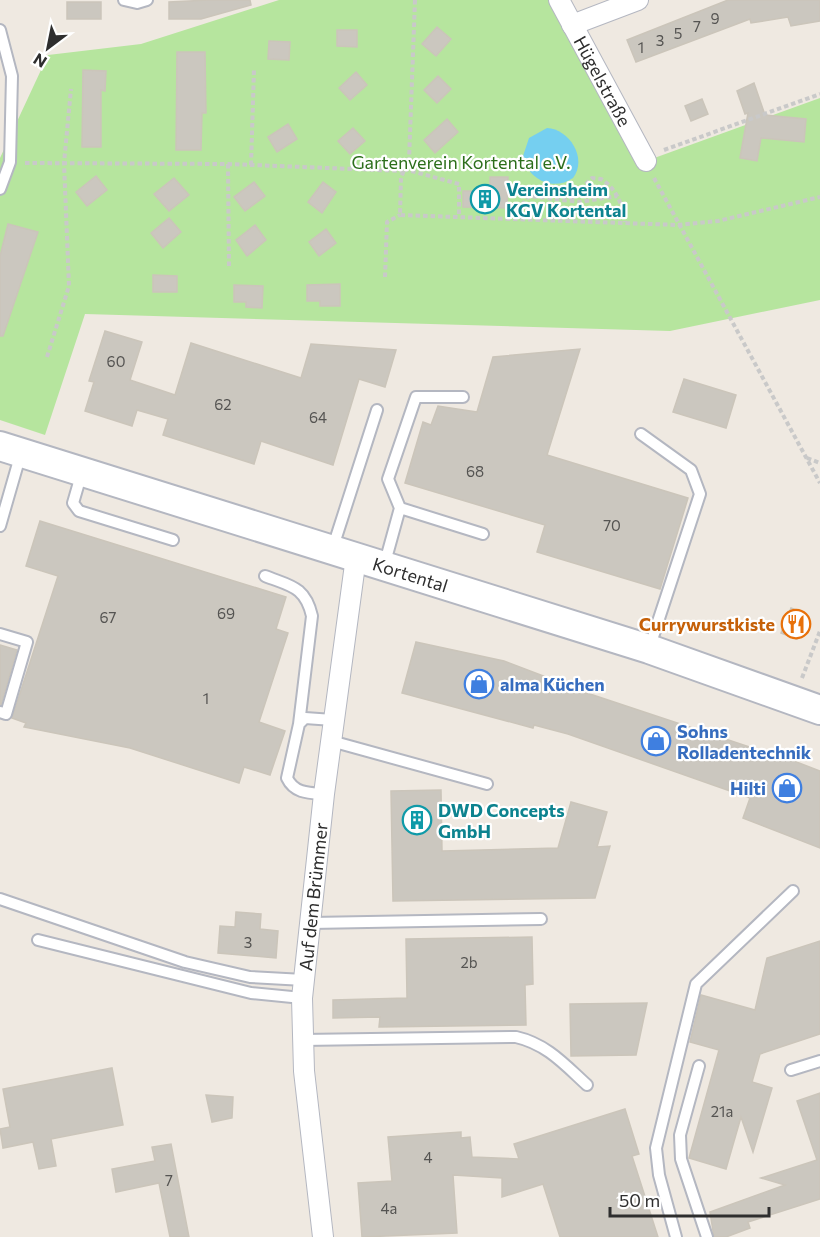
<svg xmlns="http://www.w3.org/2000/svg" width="820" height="1237" font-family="Commissioner,sans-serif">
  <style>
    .green { fill: #b6e59e }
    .water { fill: #75cff0 }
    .building { fill: #cbc7bf; stroke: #cbc5ba; stroke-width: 1.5 }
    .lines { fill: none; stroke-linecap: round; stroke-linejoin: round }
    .lane-casing { stroke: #b4b7c1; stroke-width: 14 }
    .street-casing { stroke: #b4b7c1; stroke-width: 22 }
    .secondary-casing { stroke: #b4b7c1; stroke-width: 32 }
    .path { stroke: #c9c9c9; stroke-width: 4; stroke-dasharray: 4.5 3; stroke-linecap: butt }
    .lane { stroke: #fff; stroke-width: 10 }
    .street { stroke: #fff; stroke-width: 20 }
    .secondary { stroke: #fff; stroke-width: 28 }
    .labels { text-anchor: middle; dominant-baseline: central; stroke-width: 4.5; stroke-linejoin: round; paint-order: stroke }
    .number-label { font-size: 15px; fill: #555452 }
    .street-label { font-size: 18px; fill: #2e2e2e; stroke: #fff }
    .park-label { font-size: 18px; fill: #2c6e1b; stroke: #fff }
    .culture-label { font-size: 18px; font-weight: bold; fill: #0d838f; stroke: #fff; text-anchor: start }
    .food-label { font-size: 18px; font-weight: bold; fill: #c56008; stroke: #fff; text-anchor: end }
    .shop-label { font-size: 18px; font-weight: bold; fill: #366cbe; stroke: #fff; text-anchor: start }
  </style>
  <rect width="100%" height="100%" fill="#efe9e1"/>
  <path class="green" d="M279,0H559L646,161L820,98V300L670,331L85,314L45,435L0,420V158L48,55L141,44Z"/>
  <path class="water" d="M547,128C569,129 588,158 573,178C553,192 527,179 523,156L529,138Z"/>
  <path class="building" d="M209,0H250L251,5L201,19H169V2Z
    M728,0H820V21L791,26L788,17L751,23L750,19L636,62L627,40Z
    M67,2H101V19H67Z
    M437,27L451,39L436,56L422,44Z
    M337,30H357V47L337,46Z
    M269,41L290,42L289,60L268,59Z
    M177,52H205L206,113H202L201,150H176Z
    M83,70L106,71L105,91L101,90V147H82Z
    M356,72L367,85L350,100L339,88Z
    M438,76L451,89L437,103L424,90Z
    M754,83L765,115L806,119L804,142L761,138L757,161L740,158L748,113L745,114L737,91Z
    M702,99L708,114L691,121L685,106Z
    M447,119L458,132L435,153L424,140Z
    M288,124L297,139L277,152L268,137Z
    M353,128L365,141L350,154L338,141Z
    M96,176L107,190L87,206L76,192Z
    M490,177H508L507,208L463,207V191H490Z
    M174,178L189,195L169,211L154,194Z
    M254,182L265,196L245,211L234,197Z
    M323,182L336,192L322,213L308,202Z
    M169,218L181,232L163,248L151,233Z
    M8,224L38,232L3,336H0V256Z
    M255,225L266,240L247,256L236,240Z
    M326,229L336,243L319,256L309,242Z
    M153,275L177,276V292H153Z
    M340,284V306H320V301H307V285Z
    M234,285L263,286L262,308L246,307V302H234Z
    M105,331L142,342L130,380L175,395L191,343L301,378L311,344L396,350L385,387L359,379L333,465L261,441L254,464L163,435L168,419L137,410L132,426L85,411L94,382L89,381Z
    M580,349L547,455L688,498L660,589L537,552L545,525L405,483L423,422L431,425L438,406L477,412L493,357Z
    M684,379L736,395L726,428L673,412Z
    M40,521L286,597L276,629L288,633L259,722L285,731L270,775L244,767L239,783L130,748L24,727L26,723L12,718L58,576L26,566Z
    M791,608L806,614L797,639L781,633Z
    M416,642L504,661L546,677L545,682L590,694L768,753V751L820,771V848L743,818L750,798L568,734L534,725L533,728L402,693Z
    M0,645L17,650L1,705H0Z
    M441,790L442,851L558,848L571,802L607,812L597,847L610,846L595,898L393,901L391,791Z
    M236,912L261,914L260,929L278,931L276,958L218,953L220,926L235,927Z
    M532,937L533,984L525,985L526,1025L379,1027L380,1017L333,1018V1000L407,998L406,939Z
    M820,941V1034L760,1054L752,1082L772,1088L753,1152L741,1117L726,1169L689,1158L719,1050L690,1042L701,995L755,1010L767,958Z
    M647,1003L636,1055L571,1056L570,1004Z
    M112,1068L123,1125L51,1139L56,1166L39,1169L33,1142L3,1148L0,1129L10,1127L3,1089Z
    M820,1093V1199L748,1222L750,1228L726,1237H714L710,1212L785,1185L761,1178L817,1160L797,1101Z
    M206,1095L233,1097L232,1118L212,1122Z
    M625,1109L639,1154L632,1156L658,1237H560L543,1184L502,1197V1178L453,1175L457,1233L362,1237L358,1183L392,1181L388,1137L461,1132V1138L470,1137L472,1157L519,1159L514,1144Z
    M171,1144L189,1237H170L159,1183L116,1192L112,1169L155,1161L152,1147Z"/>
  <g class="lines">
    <g class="lane-casing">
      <path id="lane" d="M124,0L137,3L147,0
        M0,30L12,76L10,162L0,189
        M641,434L691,470L700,494L649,649
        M82,472L73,503L79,511L173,540
        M400,508L388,479L416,397H463
        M0,526L21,453
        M332,550L377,410
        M384,566L400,508L483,534
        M265,576C290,586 305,586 312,616L299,724
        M0,634L27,642L6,714L0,712
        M331,741L487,784
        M324,794C308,793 294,793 287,778L299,724L305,718L333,720
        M0,899L185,962L250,977L304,980
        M311,923L541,919
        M38,940L251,993L302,998
        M302,1040L516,1037C547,1044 565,1065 587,1085
        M699,1066L680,1135L681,1159L707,1237
        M791,1070L820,1061
        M676,1237L659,1175L656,1148L696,984L793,891"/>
    </g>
    <g class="street-casing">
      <g id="street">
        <path id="s1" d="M559,0L646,161"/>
        <path d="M572,25L638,0"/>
        <path id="s2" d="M323,1237L304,1071L302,998L324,794L356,557"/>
      </g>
    </g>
    <g class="secondary-casing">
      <g id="secondary">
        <path id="s3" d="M0,446L649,649L820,710"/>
      </g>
    </g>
    <path class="path" d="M415,0L409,160L401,177L400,215L678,225L718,221L820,197
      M664,150L820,94
      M25,163L228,164L403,171
      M228,164L229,268
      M251,165L254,69
      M404,169L459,184V217
      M654,178L820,483
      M570,200L592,178L601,179C616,188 623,205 625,222
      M519,219V209L529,196L580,202L617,196
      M385,277L387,222L400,215
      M47,357L69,286L64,163L71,89
      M807,458L820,463
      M802,678L820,631"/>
    <use href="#lane" class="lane"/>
    <use href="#street" class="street"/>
    <use href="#secondary" class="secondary"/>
  </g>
  <defs>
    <g id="building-ring" transform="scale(1.5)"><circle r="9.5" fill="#fff" stroke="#0f9aa8" stroke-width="1.5"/><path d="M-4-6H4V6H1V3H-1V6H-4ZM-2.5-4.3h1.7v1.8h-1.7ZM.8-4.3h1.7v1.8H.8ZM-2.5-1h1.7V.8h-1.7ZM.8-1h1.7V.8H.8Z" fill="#0f9aa8"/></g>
    <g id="restaurant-ring" transform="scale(1.5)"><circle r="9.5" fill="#fff" stroke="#e8710a" stroke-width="1.5"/><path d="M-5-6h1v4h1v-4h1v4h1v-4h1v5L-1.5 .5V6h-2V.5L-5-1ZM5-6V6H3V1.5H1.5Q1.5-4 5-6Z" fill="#e8710a"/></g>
    <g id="shop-ring" transform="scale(1.5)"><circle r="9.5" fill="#fff" stroke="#3f7fe0" stroke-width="1.5"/><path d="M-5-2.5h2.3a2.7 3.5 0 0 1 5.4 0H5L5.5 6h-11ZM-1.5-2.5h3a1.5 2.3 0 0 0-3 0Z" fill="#3f7fe0"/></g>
  </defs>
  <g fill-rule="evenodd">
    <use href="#building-ring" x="485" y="199"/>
    <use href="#restaurant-ring" x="796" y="624"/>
    <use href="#shop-ring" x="479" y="684"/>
    <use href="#shop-ring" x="656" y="741"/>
    <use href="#shop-ring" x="787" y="788"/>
    <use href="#building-ring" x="417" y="820"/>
  </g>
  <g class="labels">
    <g class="number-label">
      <text x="715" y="18">9</text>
      <text x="697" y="26">7</text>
      <text x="678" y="33">5</text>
      <text x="660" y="40">3</text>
      <text x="641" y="47">1</text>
      <text x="116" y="361">60</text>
      <text x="223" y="404">62</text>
      <text x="318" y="417">64</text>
      <text x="475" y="471">68</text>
      <text x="612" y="525">70</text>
      <text x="226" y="613">69</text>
      <text x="108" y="617">67</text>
      <text x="206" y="698">1</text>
      <text x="248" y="942">3</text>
      <text x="469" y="962">2b</text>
      <text x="722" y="1111">21a</text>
      <text x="428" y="1157">4</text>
      <text x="169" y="1180">7</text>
      <text x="389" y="1208">4a</text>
    </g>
    <g class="street-label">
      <text stroke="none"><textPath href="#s1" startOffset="92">Hügelstraße</textPath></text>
      <text stroke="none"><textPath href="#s3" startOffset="430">Kortental</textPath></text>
      <text stroke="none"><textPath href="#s2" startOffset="342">Auf dem Brümmer</textPath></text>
    </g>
    <g class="park-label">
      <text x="461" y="162">Gartenverein Kortental e.V.</text>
    </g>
    <g class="culture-label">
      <text x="506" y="189">Vereinsheim<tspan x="506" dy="21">KGV Kortental</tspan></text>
      <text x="438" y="810">DWD Concepts<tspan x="438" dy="21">GmbH</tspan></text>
    </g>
    <g class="food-label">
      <text x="775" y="624">Currywurstkiste</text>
    </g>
    <g class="shop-label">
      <text x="500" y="684">alma Küchen</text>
      <text x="677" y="731">Sohns<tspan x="677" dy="21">Rolladentechnik</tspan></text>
      <text x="766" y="788" text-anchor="end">Hilti</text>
    </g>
  </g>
  <g transform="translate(48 48) rotate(212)" stroke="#ffffff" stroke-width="4.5" paint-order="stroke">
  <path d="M0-4.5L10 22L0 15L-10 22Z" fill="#2e2e2e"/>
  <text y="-9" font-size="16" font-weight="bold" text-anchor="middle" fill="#2e2e2e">N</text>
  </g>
  <path d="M610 1207v9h159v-9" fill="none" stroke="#2e2e2e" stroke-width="3"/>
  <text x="619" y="1207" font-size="18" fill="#2e2e2e" stroke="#ffffff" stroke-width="4.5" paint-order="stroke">50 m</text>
</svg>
